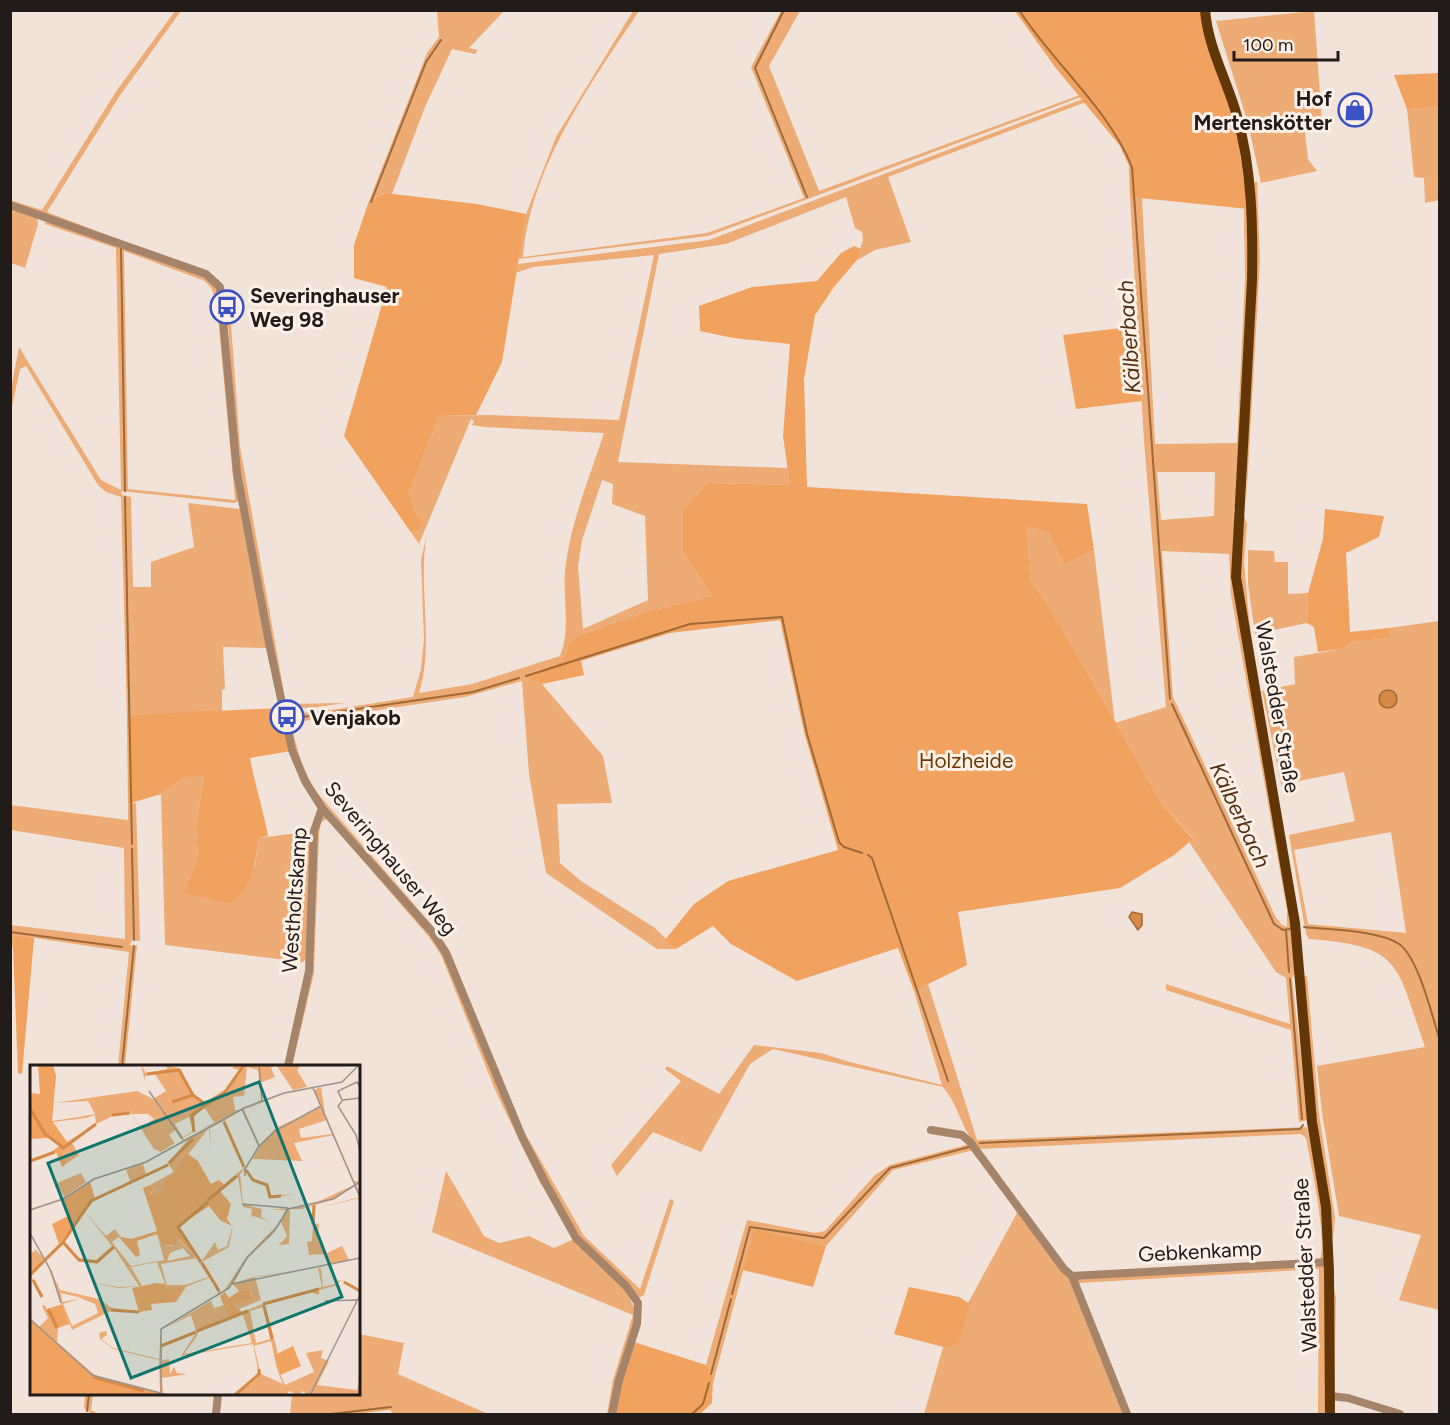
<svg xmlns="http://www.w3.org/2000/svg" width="1450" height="1425" font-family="Figtree,sans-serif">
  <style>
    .green { fill: #edab75; fill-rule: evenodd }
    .forest { fill: #f1a25f }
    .water { fill: #d68a46; stroke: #a06938; stroke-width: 1.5 }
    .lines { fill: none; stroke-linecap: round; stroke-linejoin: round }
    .stream { stroke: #a06938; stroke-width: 2 }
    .minor { stroke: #a58469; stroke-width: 8 }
    .major { stroke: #633607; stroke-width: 10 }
    .labels { text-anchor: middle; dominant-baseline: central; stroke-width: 6; stroke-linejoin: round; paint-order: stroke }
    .poi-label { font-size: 21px; font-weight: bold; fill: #211c19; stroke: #fef0e6; text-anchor: start }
    .street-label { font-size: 21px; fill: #211c19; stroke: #fef0e6 }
    .park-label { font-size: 21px; fill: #6b3a02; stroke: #fef0e6 }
    .water-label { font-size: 22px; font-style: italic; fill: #523216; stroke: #fef0e6 }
    .inset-river { fill: none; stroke: #d68a46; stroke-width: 3 }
    .inset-road { fill: none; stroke: #9e938c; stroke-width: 1.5 }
    .view { fill: #0f766e; fill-opacity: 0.15; stroke: #0f766e; stroke-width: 3 }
    .inset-edge { fill: none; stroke: #211c19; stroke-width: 3 }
  </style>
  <rect width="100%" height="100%" fill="#f1e3d9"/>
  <path class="green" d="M175,11H181L121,94L47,212L128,243L11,202L10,200L42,210L117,90Z
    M437,11H504L469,48L478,50L475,54L452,49L425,107L392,194L384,193L369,201L427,53L439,37Z
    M633,11H639C590,85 531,165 523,257L707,233L804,198L751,67L781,11H800L769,66L819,191L1080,95L1081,97L708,236L518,259L526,214L556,137Z
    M1314,11L1322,122L1304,125L1308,159L1317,171L1261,183L1248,123L1216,21Z
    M1083,99L1086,102L888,177L911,242L875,250L856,261L863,240L862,232L855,228L846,197L726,244L659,254L618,462L788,468L790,485L708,483L683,509V552L712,596L649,611L577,636L568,645L566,654L560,662L527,675L528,679L542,684L603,756L612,803L557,804L560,863L581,881L655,928L676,949H657L546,873L529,774L522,681L465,697L290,723L302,764L313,788L438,932L451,954L522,1128L584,1236L640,1289L670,1199L674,1201L644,1295L639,1298L585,1245L548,1184L521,1129L450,956L437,933L312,790L300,765L285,717L292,713L318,712L413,697L421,669L424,639L421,560L427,534C417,586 435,641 419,693L472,684L560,656C572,627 561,593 566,563C572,519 590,476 604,433L484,427L472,425L474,421L471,419L419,544L410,531H420L422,520L415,513L409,493L439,416L487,415L619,420L654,255L533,267L516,273L518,264L709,240ZM602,480L613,484L612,504L645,516L648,600L583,629L578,566L582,540Z
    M1439,107V200L1425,203L1424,178L1414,177L1407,109Z
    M1253,182H1257L1260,260L1246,505Z
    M1130,197L1142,198L1155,444L1237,443L1245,279L1244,209H1248L1250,234L1236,506L1233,511L1236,514L1233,553L1292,919L1295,973L1292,978L1308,1120L1299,1122L1291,1030L1166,990V984L1290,1024L1286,978L1276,972L1189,842L1193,838L1162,804L1062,628L1030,578L1027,527L1048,532L1064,565L1094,550L1115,723L1166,707L1144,441ZM1157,472H1215L1214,516L1161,520ZM1162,551L1229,554L1231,595L1287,910V927L1281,924L1275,916L1173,697Z
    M11,207L37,218L38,224L25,268L11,263Z
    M46,221L202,274L217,288L240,500L235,503L121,491L122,495L131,497L133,587H151V562L194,547L188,503L240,509L269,648L223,647L225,689L222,690V712L127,715L121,497L106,492L98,485L26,366L20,369L11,411V389L19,347L101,480L121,490L116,248L45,224ZM124,251L205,281L212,289L217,306L235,500L128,489Z
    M228,324H231L240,447L286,704L345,703L310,708L285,707L239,472Z
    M1244,516L1247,524L1244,562L1251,640L1240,585Z
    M1248,550L1274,551L1275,562H1288V594L1308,593L1307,623L1255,634L1248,584Z
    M1439,621V1310L1399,1300L1421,1235L1339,1216L1322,1113L1317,1066L1425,1047C1396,965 1404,946 1309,939L1306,934L1289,835L1355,821L1344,772L1289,783L1282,789L1262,691L1295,684L1294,657L1342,649L1351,642L1391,638L1389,628ZM1391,832L1406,933L1308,924L1294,850Z
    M204,774L196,825L198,857L185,893L229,904L255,865L259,838L312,831L308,958L303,962L165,945L161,794L182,778Z
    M136,803L140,941L132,940L130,945L137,946L125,1066H118L129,952L15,935L13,947L10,946L11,925L125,939L124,848L11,830L10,805L128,820V804Z
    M324,815L431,934L444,953L544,1184L541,1185L496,1092L441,955L429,937L327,819L321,822L319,834L314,973L292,1066H289L311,973L316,827Z
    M1307,976L1319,1114L1335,1218L1333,1239L1317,1131L1303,977Z
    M928,984L977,1140L1307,1127L1324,1208L1327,1257L1319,1262C1329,1245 1310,1160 1306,1138L1301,1134L979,1149C961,1130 960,1107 943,1087L773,1049L750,1064L701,1152L653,1132L617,1176L611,1165L681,1081L665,1069L667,1066L719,1094L754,1045L821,1053L846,1061L942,1085L914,991Z
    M970,1144L974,1150L893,1170L826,1246L754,1230L713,1383L706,1365L747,1220L815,1233L825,1231L875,1175L890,1165Z
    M446,1171L484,1236L499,1243L529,1236L554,1248L574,1239L624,1288L637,1313L611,1414H607L613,1380L633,1315L432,1232Z
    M1014,1205L1070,1279L1125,1414H924L943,1347L947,1348L970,1305L968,1303L1017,1213Z
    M1324,1265L1327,1414H1318L1319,1269L1079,1283L1077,1279Z
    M1333,1287L1336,1297L1334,1394Z
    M359,1334L404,1343L398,1374L488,1414H393L390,1410L357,1414H290L292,1394H358Z
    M85,1394H93L91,1410L98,1414H92L84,1408Z"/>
  <path class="forest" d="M1015,11H1202L1236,126L1248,209L1130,197L1129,166L1120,146L1055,67Z
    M1439,73V107L1407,109L1394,75Z
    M385,193L477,204L526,214L502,362L476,415L439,416L409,493L415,513L422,520L420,531H410L344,436L387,287L354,278V245L369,201Z
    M854,246L861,249L856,261L834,287L815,315L804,379L807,487L1087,504L1094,550L1064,565L1048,532L1027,527L1030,578L1062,628L1162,804L1193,839L1174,855L1120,888L958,912L967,965L914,991L898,948L797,981L731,944L713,926L676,949L665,940L694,904L728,881L838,850L804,732L780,620L670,633L581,661L584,675L542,684L528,679L527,675L560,662L566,654L568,645L577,636L649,611L712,596L683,552V509L708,483L790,485L783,436L790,344L733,338L700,331L699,306L752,287L817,281L841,253Z
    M1137,326L1142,401L1076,409L1063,335Z
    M1325,509L1384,516L1379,537L1346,553L1350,632L1389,628L1391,638L1351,642L1342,649L1318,652L1314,627L1307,623L1308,593L1323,539Z
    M280,708L291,751L250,758C255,785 263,809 268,836L259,838C255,864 252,889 229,904L184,893L198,857L196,825L204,775L182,778L161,794L128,804L127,715Z
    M15,935L34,938L22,1074L18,1073L13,947Z
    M754,1229L826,1246L813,1287L743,1270Z
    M909,1287L959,1297L970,1304L959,1342L947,1348L894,1334Z
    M634,1342L706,1365L713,1378L712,1403L700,1414H615L621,1380Z"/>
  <path class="water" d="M1379 699a9 9 0 1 1 18 0a9 9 0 1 1-18 0Z
    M1132,912L1142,914V925L1138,930L1129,917Z"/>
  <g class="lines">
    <path class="stream" d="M784,10L755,68L807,197
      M1019,10C1053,63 1109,109 1132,167L1170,699
      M371,202L426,62L441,40
      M121,247L125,491
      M125,497L132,844
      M526,676L690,624L782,617L807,734L839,842L844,847L862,853
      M1172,704L1274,924L1283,930L1290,929
      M289,719L473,692L519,678
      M132,849L134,940
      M868,855L872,858L948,1081
      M1304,927C1328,930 1380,930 1399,944C1418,956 1433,1019 1440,1041
      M1286,930L1289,972
      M10,932L122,947
      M1290,979L1302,1119
      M122,1066L134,946
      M980,1143L1300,1129L1303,1125
      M732,1294L750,1227L824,1238L890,1168L969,1147
      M711,1374L731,1299
      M87,1411L89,1394
      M331,1414L391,1407
      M692,1414L703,1404L709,1383"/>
    <path class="minor" d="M10,205L206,274L220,287L237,473L270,648L292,750L305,781L322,808L433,933L446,953L523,1139L546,1184L576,1238L626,1286L638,1303L637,1324L619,1380L612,1414
      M288,1066L309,971L314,831L322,808
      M931,1130L962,1135L970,1142L1064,1269L1072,1276
      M1330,1396L1348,1398L1400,1414
      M216,1414L218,1394
      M1127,1414L1072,1276L1329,1262"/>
    <path class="major" d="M1205,10C1208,48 1227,80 1237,116C1252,169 1253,225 1252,280L1236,577L1295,923L1312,1122L1326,1207L1329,1271L1330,1414"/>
  </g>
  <defs>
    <g id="shop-ring" transform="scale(1.725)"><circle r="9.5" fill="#fef0e6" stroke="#3b52c4" stroke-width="1.5"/><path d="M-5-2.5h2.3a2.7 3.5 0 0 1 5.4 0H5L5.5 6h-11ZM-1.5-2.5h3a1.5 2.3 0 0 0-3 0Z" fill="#3b52c4"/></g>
    <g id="bus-ring" transform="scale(1.725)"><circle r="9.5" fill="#fef0e6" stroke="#3b52c4" stroke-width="1.5"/><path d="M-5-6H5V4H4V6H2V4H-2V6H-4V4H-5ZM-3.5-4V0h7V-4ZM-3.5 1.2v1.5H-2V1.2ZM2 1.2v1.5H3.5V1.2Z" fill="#3b52c4"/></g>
  </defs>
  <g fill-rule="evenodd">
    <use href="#shop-ring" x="1355" y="110"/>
    <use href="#bus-ring" x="227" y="307"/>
    <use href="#bus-ring" x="287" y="717"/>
  </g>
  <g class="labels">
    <g class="poi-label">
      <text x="1332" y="98" text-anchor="end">Hof<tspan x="1332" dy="24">Mertenskötter</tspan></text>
      <text x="250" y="295">Severinghauser<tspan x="250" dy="24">Weg 98</tspan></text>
      <text x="310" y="717">Venjakob</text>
    </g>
    <g class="street-label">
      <text transform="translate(1278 707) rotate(80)">Walstedder Straße</text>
      <text transform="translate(391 858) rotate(50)">Severinghauser Weg</text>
      <text transform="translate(294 900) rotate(-86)">Westholtskamp</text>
      <text transform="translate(1200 1251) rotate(-3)">Gebkenkamp</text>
      <text transform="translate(1305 1265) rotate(-93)">Walstedder Straße</text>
    </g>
    <g class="park-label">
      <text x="966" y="760">Holzheide</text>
    </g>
    <g class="water-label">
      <text transform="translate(1129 337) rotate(-94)">Kälberbach</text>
      <text transform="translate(1240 815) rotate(65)">Kälberbach</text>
    </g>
  </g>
  <g transform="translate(30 1065)">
    <rect width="330" height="330" fill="#f1e3d9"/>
    <path d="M111,0L116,8L137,4V0L151,4L162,29L174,38L196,24L209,5L202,3L205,0H246L241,3L245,12L230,18L231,36L216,42L231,35L228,5L217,2L214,31L203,32L205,45H209L205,48L250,30L282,24H283L251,30L214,45L230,80L246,63L291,42L284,25L291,22L295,48L324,116L330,117L326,120L330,130V133L288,143L330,132L324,121L305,134L285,140L284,153L283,141L271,144H260L259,179L249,180L257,171L251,157L241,171L217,193L204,218L227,211L281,204L225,212L231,235L209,244L204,239L222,235V228L210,227L202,218L200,222L197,225L181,236L184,243L194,240L199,254L168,267L167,271L154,289L222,278L212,247L232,239L292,222L288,203H291L293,222L305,219V217L311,215L318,218L330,225V227L311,215L305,221L289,225V230L281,227L235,240L247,284L248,304L255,320L284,307L276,288L293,285L291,293L299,296L305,284L287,320L327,325L330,309V330H277L273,326L268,330L259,326L256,330H204L229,309L223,279L151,291L166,268L131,282L130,296L139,294L140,309L144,302L147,308L158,309L132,313L133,328L144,330H0V254L55,304L9,262L18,253L12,241L15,240L26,262L38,257L16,196L1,211L13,232L0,211V189L5,186L4,183L16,195L33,176L48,193L66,195L82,181L54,146L76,171L85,164L90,171L82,177L101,201L134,195L127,168L132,181H143L148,174L171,197L185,177L188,185L197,181L203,159L199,182L172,197L192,229L216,192L251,156L255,145H240L279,141L326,119L324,118L315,96L275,103L314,96L304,70L264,78L272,96L222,94L230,81L212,45L195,55L215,103L223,114L238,120L240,131L265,129L239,133L236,121L223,115L215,104L210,109L213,139L232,144L231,152L239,156L223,151L221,153L222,144L213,142L208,112L194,119L214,103L194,56L180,63L181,84L179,63L128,127L120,131L124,123L120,120L144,107L139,100L65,134L100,116L96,104L60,116L116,97L204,48L166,67L184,57L174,42L164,52L165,66L151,74L145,65L139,70L145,78L131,87L124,84L101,48L87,49L66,59L65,50L56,53L23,57L65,49L58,36L24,38L107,26L123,34L136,26L125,9L115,11V16ZM102,49H118L124,54L111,63ZM159,52L163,66L153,72L145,59ZM297,55L303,69L271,73L269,64ZM162,70L137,99L116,109L113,99ZM34,179L48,195L68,198L84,183L109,221L89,222L51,216L89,223L112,221L101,202L127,197L137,224H150L181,212L189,231L131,265L129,294L83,283L71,274L77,270L76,266L69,268L70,274L83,284L129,295L130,327L67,312L27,277L28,263L40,259L42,265L81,246L109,247L82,243L69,234L30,225L16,195ZM153,183L160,191L137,196L140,188ZM166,193L179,212L155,220H137L131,199ZM31,228L48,232L65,239L68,248L42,261L33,239L49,234L32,237ZM233,242L241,274L226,278L220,246ZM161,250L166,266L131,280V265ZM241,276L247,304L253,319L231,309L224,281ZM246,0H271L267,5L277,22L263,25ZM42,78L49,90L37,98L31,86ZM51,108L56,117L34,132L27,118ZM289,158L288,175L295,189L312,181L319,195L300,200L297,189L279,190L277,177L282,176L283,160Z" fill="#edab75" fill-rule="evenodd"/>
    <path d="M8,0H23L26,11L22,56L65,50L23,57L37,77L66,59L31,86L37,98L32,102L26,87L18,90L29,81L19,73L0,74V28L10,29ZM157,88L168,96L181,119L189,115L196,121L190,126L201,139L197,154L202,161L190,155L179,141L148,162L171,197L149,174L144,180L132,181L127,169L107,176L110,190L106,192L88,171L101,174L127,166L113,123L120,120L124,123L120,130L128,127ZM60,116L65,134L29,179L22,159L38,151L32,135ZM126,218L135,219L137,224L156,222L146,237L121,239L122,245L109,247L102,223ZM209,226H220L223,235L204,239L213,248L199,254L190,231L195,227L199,233ZM32,239L38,258L26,262L17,244ZM0,254L66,313L136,330H0ZM263,281L271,301L250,310L245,290Z" fill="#f1a25f"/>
    <path class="inset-river" d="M117,9L149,5L163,30M142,37L163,30L175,39M0,43L15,69L34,83M82,50L100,48M194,57L214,102M164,67L162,50L195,27L214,0M32,84L66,59M0,96L25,87M139,98L163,74M216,105L223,115L237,120L240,132L251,131M178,135L207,111M283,159L284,140M33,177L49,195L67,197L84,182M171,197L148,162L178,137M172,198L189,226M0,210L33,177L61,136L138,100M3,215L12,232M314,217L330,226M233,239L289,224M234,241L242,274M18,244L27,263M81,245L109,247M167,266L218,246M131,281L166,267M63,312L114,326M205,330L229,309V304"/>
    <path class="inset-road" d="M229,0L232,36M283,23L330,132M119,26L153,75M330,33L313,35L308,41L326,70L330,85M312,35L308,26L327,17L330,22M212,44L229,81L245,66L291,41M215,111V104L229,81M212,139L258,143M0,145L33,134L64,114L116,97L214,43L254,28L312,17L329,0M0,168L21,206L31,238M202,219L330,193M295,236L327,235M0,254L62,310L138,330M131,329V264L199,223L217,193L245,165L258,144L303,134L330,117M280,330L330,230"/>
    <path class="view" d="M229,17L312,232L101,313L18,98Z"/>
    <rect width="330" height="330" class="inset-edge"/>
  </g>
  <rect width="1450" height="1425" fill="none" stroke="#211c19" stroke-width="24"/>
  <path d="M1234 51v9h104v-9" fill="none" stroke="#211c19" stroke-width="3"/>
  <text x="1243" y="51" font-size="18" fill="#211c19" stroke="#fef0e6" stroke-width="4.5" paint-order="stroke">100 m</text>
</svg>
